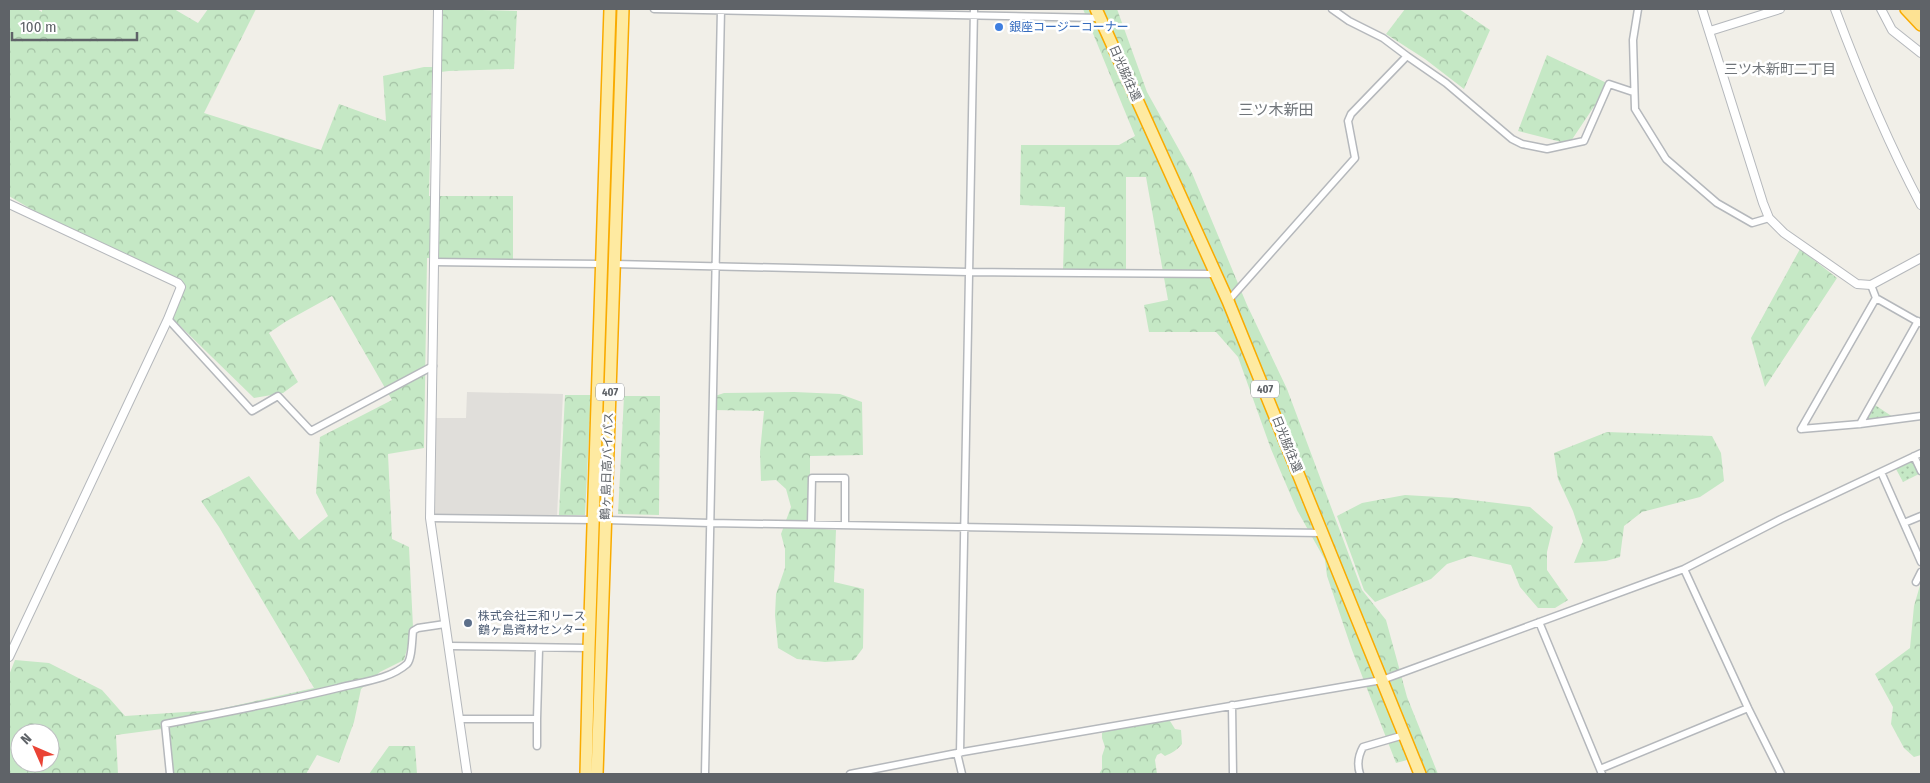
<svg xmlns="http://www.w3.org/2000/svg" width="1930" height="783" font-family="'Fira Sans Condensed','Noto Sans JP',sans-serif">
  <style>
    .industrial { fill: #e0deda }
    .forest { fill: url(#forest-crowns); fill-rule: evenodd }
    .park { fill: url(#park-dots) }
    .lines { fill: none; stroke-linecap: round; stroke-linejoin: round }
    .minor-casing { stroke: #b5b8bc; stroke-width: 9 }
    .tertiary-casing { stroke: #b5b8bc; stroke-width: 10 }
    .trunk-casing { stroke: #f9ab00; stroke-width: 14 }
    .motorway-casing { stroke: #f9ab00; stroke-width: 14 }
    .minor { stroke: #fff; stroke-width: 6 }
    .tertiary { stroke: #fff; stroke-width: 8 }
    .trunk { stroke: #feeaa1; stroke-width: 11 }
    .motorway { stroke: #fde293; stroke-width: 11 }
    .shop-dot { fill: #3f7fe0; stroke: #fff; stroke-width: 2 }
    .service-dot { fill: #5c6f8a; stroke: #fff; stroke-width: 2 }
    .labels { text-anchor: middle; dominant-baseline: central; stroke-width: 5; stroke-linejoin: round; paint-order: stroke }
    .shield { fill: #fff; stroke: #8f9295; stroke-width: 1 }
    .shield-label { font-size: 11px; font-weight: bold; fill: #5f6368 }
    .shop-label { font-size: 12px; fill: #366cbe; stroke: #fff; text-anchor: start }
    .street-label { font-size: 12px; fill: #5f6368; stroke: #fff }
    .service-label { font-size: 12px; fill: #4e5e75; stroke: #fff; text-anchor: start }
    .neighbourhood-label { font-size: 14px; fill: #70757a; stroke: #fff }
    .quarter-label { font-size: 15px; fill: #70757a; stroke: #fff }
  </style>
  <defs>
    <pattern id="forest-crowns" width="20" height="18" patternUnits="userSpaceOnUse" patternTransform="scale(1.25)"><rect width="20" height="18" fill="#c5e8c5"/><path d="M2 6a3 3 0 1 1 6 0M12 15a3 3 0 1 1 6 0" fill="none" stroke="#a3c0a4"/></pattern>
    <pattern id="park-dots" width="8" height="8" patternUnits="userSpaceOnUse" patternTransform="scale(1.25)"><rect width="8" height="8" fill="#c5e8c5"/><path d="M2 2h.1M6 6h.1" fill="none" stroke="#a3c0a4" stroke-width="1.8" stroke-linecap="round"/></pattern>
  </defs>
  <rect width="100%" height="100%" fill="#f1efe8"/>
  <path class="industrial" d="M467,392L563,394L557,516L435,515L436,418H466Z"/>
  <path class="forest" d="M9,9H37L42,12V9H174L198,23L208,9H256L204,113L321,150L339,104L386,121L383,76L424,67H441L443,9L517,11L514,69L449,71L432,73L429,196H513V259L427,258L424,448L388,454L392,539L409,547L413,627L404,660L380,672L361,689L354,722L339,763L317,755L306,774H172L162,729L116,735L118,774H9V675L15,660L49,663L102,690L125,716L215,710L314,688L219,527L201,501L249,476L299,540L328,516L316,493L320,437L392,400L332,296L285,322L269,333L298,382L283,393L254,398L172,318L185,285L41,215L9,196ZM20,733H50V763H20Z
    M1083,9H1117L1147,92L1192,173L1247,305L1287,389L1362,590L1386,620L1407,697L1438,774H1418L1411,759L1396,763L1352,650L1327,576L1325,560L1297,510L1271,449L1238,357L1216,332H1149L1144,305L1168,300L1146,177H1126V271L1063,269L1065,207L1020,205L1021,145H1119L1135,136Z
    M1405,9H1459L1490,30L1464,89L1425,59L1386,34Z
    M1547,55L1609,84L1569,144L1518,131Z
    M1800,249L1837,278L1765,387L1751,338Z
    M794,392L840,394L862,402L863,455L810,456V528L836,530L834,582L864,589L863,648L854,660L825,662L797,659L778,648L775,615L776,594L785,568V549L781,534L791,507L786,489L776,480L761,481L760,452L764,411L714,410L715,396L724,393Z
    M565,395H591L585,515H559Z
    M624,396H660L659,515L618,514Z
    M1607,432L1712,436L1721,453L1724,481L1700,497L1642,512L1624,526L1620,557L1606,561L1574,563L1583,541L1573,511L1558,479L1554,453Z
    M1405,495L1456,498L1530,507L1553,527L1547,552V570L1568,600L1555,608H1538L1520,587L1511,565L1471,556L1447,564L1431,579L1375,602L1364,590L1337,516L1362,503Z
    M1921,582V755L1914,757L1904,748L1891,724L1893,707L1875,674L1910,648L1914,606Z
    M1164,721H1170L1175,729L1181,730L1182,744C1177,750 1172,753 1165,756L1161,753L1157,755L1155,760L1157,774H1099L1102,769V756L1105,747L1102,738V733L1107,729Z
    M389,746H415L417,774H369Z"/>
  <path class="park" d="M1875,405L1893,417L1866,420Z
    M1909,462L1913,463L1919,474L1903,482L1896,469Z"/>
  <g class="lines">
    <g class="minor-casing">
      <path id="minor" d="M654,9L1101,18
        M1638,9L1633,40L1635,109L1666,159L1717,203L1752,223L1769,218
        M1407,56L1446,83L1512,139L1522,144L1547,149L1584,141L1609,84L1633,92
        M434,262L602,264
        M614,264L968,272L1216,274
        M1871,285L1876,298L1920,323
        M1228,301L1355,158L1348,121L1351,114L1407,56L1383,38L1349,21L1332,9
        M168,319L252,411L278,396L311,431L433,366
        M1860,424L1918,321
        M1801,429L1876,298
        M1801,429L1860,424L1921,416
        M1914,456L1921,471
        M1881,472L1921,562
        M430,518L594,520
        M606,520L710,523L1322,533
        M1904,523L1921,516
        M811,524L812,478H845V525
        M1684,569L1748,708L1781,774
        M1916,582L1921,572
        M1539,622L1602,774
        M449,646L589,648
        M1232,705L1233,774
        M460,719H537L539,649
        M537,746V719
        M957,753L962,774
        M960,753L974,9
        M1600,769L1748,708
        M170,774L165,724C223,713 281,702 338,688C360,682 389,680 407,664C412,659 412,640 413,631L418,628L445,624
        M705,774L721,9
        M850,774L957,753L1382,680L1684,569L1781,519L1921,453
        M1360,774C1357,765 1358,756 1363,747L1404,735"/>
    </g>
    <g class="tertiary-casing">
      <path id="tertiary" d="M438,9L430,518L467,774
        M1702,9L1763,203L1769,218L1784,233L1857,284L1871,285L1921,258
        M1835,9C1860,76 1887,141 1921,205
        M1881,9L1892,30L1921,53
        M1710,31L1780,9
        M9,204L178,283L181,287L168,319L9,657"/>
    </g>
    <g class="trunk-casing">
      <path id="trunk" d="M1096,9L1228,301L1420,774
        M586,774L589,648L610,9
        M597,774L623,9"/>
    </g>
    <g class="motorway-casing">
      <path id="motorway" d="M1906,9L1921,25
        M1918,9L1921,13"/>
    </g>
    <use href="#minor" class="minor"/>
    <use href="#tertiary" class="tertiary"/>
    <use href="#trunk" class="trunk"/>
    <use href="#motorway" class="motorway"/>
  </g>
  <circle class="shop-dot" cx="999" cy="27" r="5"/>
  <circle class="service-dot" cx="468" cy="623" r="5"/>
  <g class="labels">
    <g class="shield">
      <rect x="1251" y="380.5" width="28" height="17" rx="4"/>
      <rect x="596" y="383.5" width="28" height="17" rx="4"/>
    </g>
    <g class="shield-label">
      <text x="1265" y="389">407</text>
      <text x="610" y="392">407</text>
    </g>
    <g class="shop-label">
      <text x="1009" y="27">銀座コージーコーナー</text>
    </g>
    <g class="street-label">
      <text transform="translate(1125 73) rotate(66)">日光脇往還</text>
      <text transform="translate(1287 444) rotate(68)">日光脇往還</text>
      <text transform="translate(607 466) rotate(-88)">鶴ヶ島日高バイパス</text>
    </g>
    <g class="service-label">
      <text x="478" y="616">株式会社三和リース<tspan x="478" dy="14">鶴ヶ島資材センター</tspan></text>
    </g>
    <g class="neighbourhood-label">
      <text x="1780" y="69">三ツ木新町二丁目</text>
    </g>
    <g class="quarter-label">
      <text x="1276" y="110">三ツ木新田</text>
    </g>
  </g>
  <rect width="1930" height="783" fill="none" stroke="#5f6368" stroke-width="20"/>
  <g transform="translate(35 748) rotate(315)"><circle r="24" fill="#ffffff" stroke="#bfc1c3"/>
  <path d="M0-4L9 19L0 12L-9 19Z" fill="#ea4335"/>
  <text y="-8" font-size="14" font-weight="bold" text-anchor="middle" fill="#5f6368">N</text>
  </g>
  <path d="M12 32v8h125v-8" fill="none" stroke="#5f6368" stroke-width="2.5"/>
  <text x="20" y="32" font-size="15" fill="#5f6368" stroke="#ffffff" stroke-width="4" paint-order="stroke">100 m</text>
</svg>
